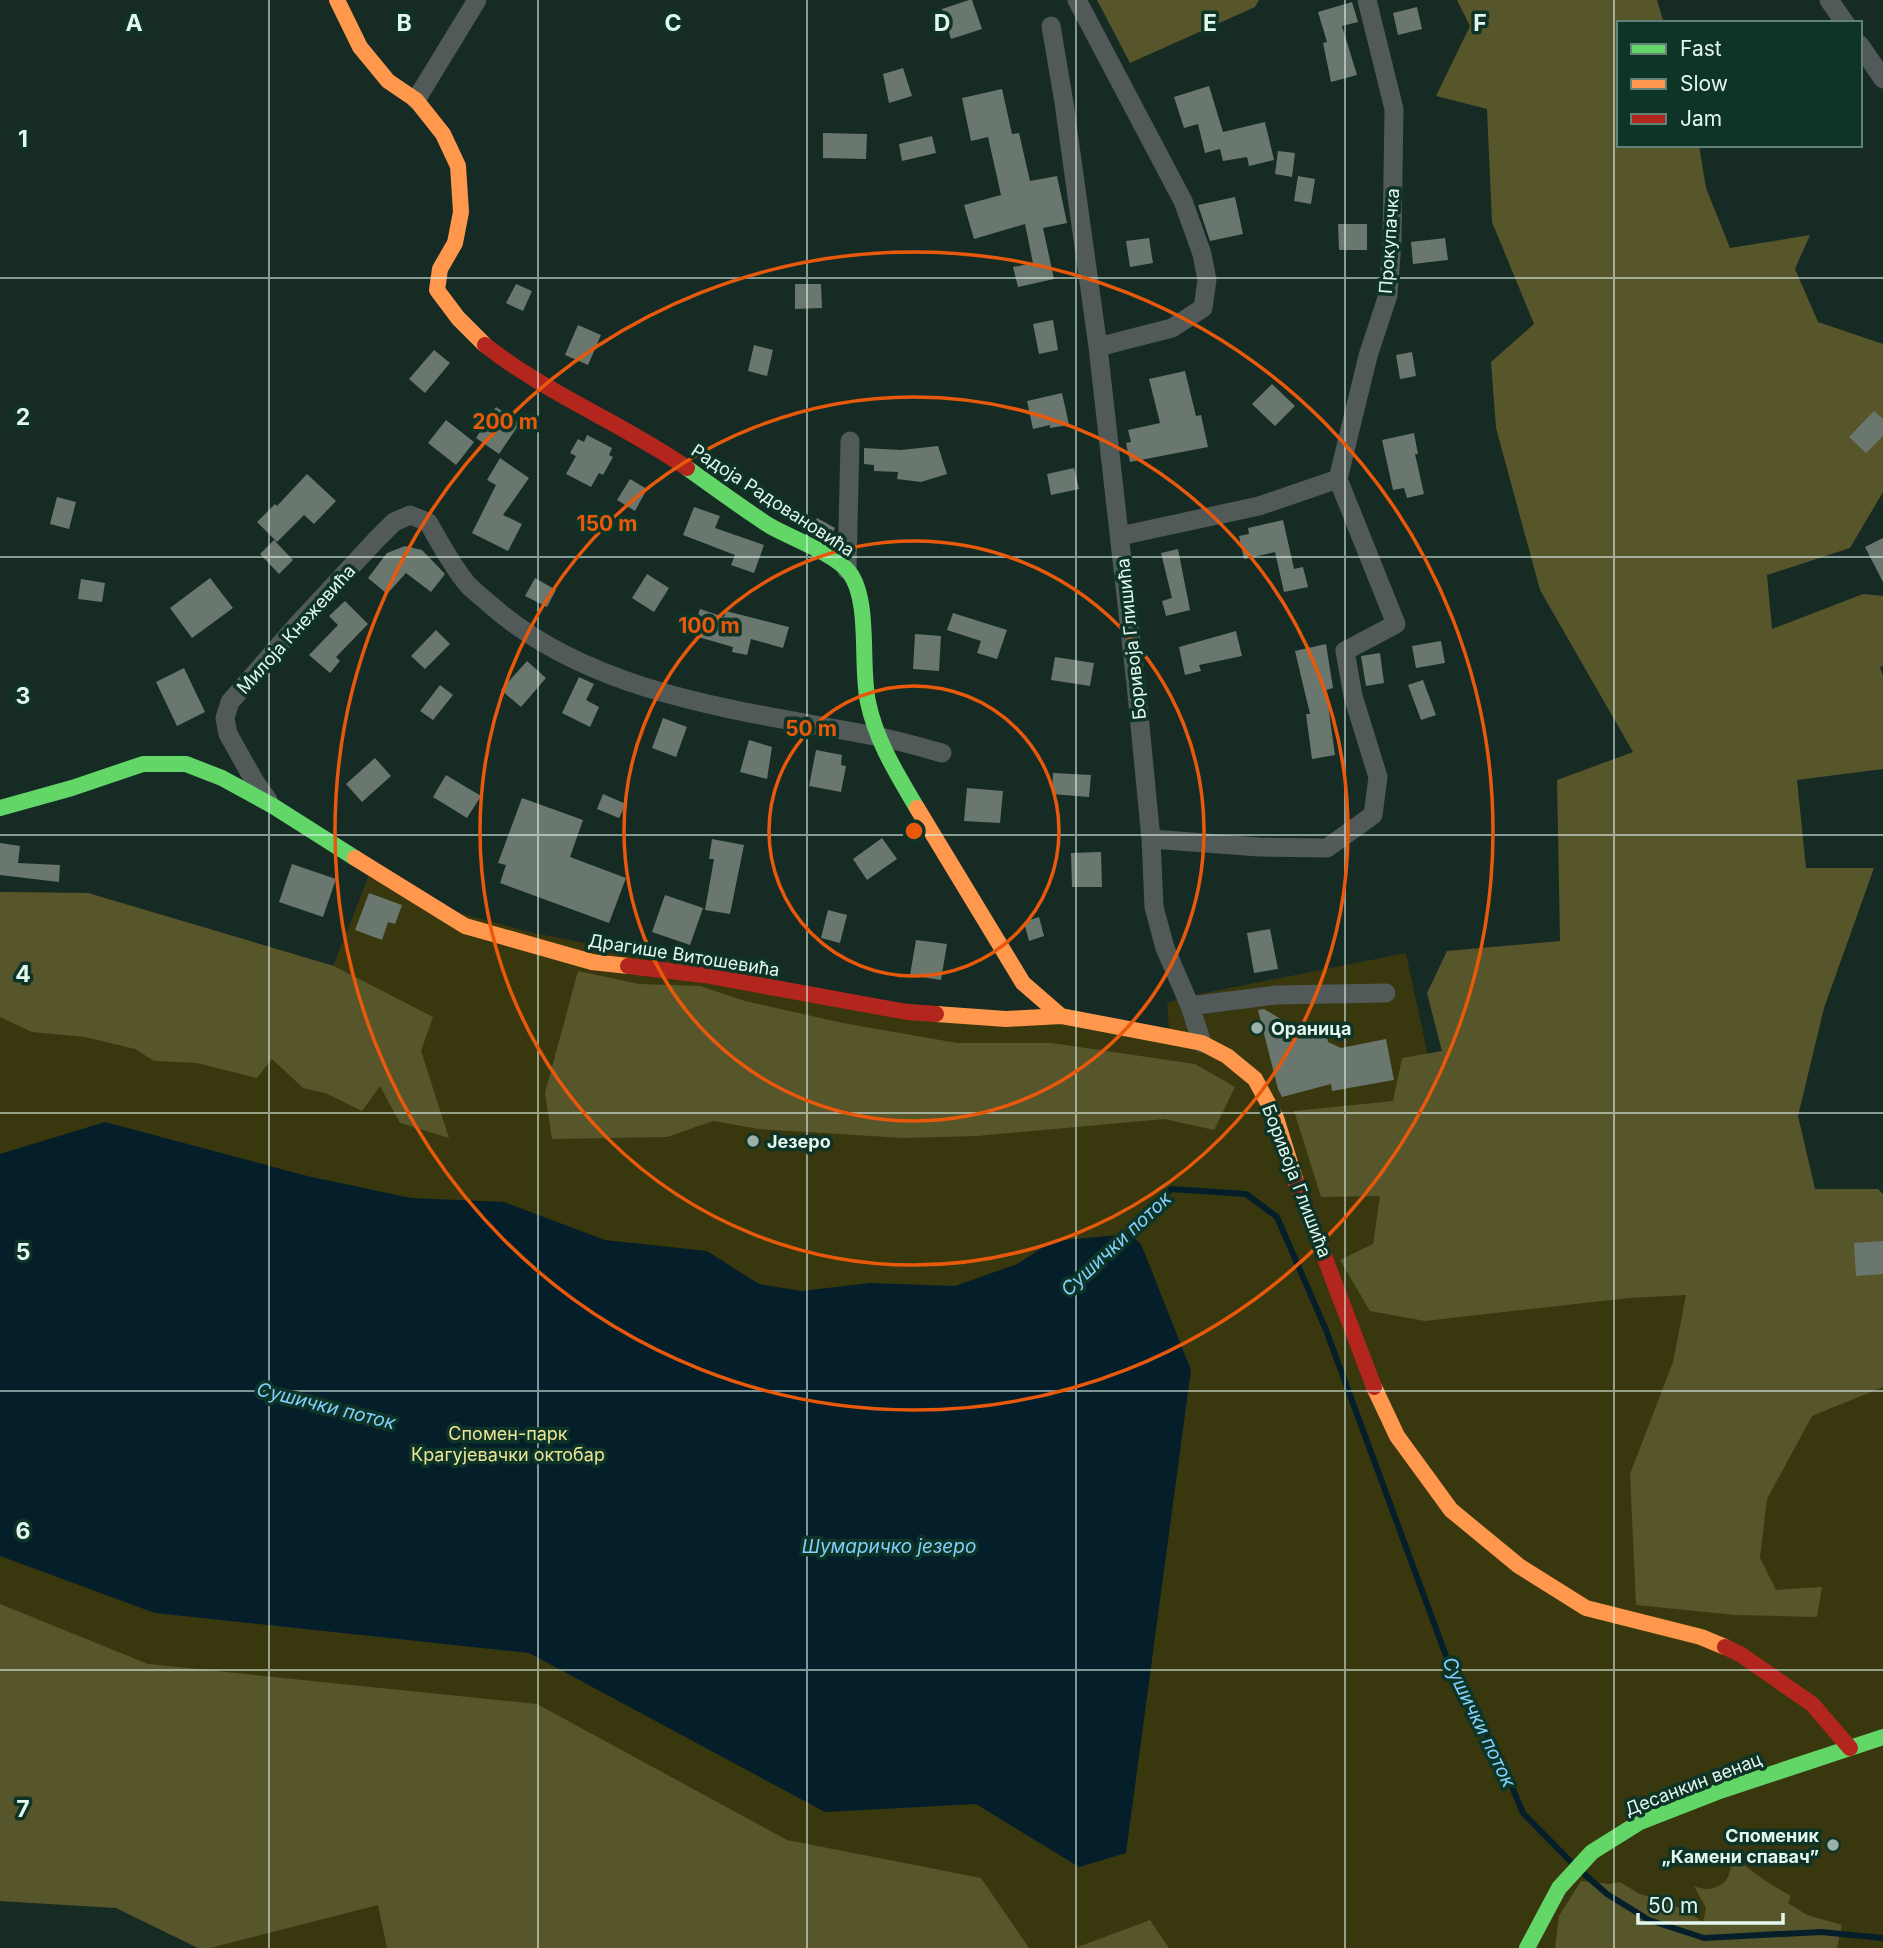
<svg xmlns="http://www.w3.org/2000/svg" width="1883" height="1948" font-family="Inter,sans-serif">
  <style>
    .green { fill: #39370e }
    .forest { fill: #57552a }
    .water { fill: #051f2a }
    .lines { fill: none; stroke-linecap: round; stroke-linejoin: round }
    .stream { stroke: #051f2a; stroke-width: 6 }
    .building { fill: #6a776e }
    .street { stroke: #515959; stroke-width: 19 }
    .fast { stroke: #63d668; stroke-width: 16 }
    .slow { stroke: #ff974d; stroke-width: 16 }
    .jam { stroke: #b3261e; stroke-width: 16 }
    .grid { fill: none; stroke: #e3f7ee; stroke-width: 2; stroke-opacity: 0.55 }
    .ring { fill: none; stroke: #e8590c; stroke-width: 3.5 }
    .poi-dot { fill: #9bb0a7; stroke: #0e3327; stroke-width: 2.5 }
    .labels { text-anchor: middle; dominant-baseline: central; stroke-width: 7; stroke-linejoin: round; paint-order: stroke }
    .street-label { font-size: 18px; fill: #e3f7ee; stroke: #0e3327 }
    .poi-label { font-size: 18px; font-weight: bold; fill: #e3f7ee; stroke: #0e3327; text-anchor: start }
    .park-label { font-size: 18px; fill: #ebe596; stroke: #0e3327 }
    .water-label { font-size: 19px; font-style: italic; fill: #80d0fb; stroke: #0e3327 }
    .grid-label { font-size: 23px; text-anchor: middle; font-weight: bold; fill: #e3f7ee; stroke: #0e3327; stroke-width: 7; stroke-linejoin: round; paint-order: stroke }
    .centre { fill: #e8590c; stroke: #0e3327; stroke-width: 3.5 }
    .ring-label { font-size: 21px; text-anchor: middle; font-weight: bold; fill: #e8590c; stroke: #0e3327; stroke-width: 7; stroke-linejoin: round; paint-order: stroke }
  </style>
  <rect width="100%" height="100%" fill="#162b24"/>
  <path class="green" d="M374,863L459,913L534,933L884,1001L1169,1028L1167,1003L1189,996L1406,953L1456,1187L1883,1330V1948H198L116,1908L0,1901V892L88,893L333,966Z"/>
  <path class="forest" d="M1097,0H1259L1255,7L1130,63Z
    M1457,0H1657L1664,23H1619V145H1699L1706,188L1730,248L1810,235L1795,269L1818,322L1883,344V492L1850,548L1767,575L1772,629L1863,594L1883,596V666L1880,667L1883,676V769L1797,780L1806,868H1874L1824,1008L1798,1116L1815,1189H1878L1883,1194V1387L1812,1416L1767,1499L1760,1558L1776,1590L1822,1587L1817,1617L1735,1615L1636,1605L1630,1474L1673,1362L1686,1295L1629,1298L1425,1321L1370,1311L1340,1260L1373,1244L1380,1196L1321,1197L1294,1111L1393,1101L1402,1058L1442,1051L1427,993L1447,951L1560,941L1557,780L1633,752L1540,590L1496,428L1491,362L1534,324L1492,222L1487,109L1436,96L1470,26Z
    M0,892L88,893L334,966L433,1017L421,1051L449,1138L400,1123L380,1086L362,1111L325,1093L303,1088L272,1059L257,1078L197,1063L154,1061L135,1049L85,1037L32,1032L0,1017Z
    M578,971L639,984L700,986L745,1001L843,1023L957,1043H1052L1195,1064L1235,1087L1214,1130L1164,1119L977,1136L903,1138L759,1129L713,1121L667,1137L552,1139L545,1093Z
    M0,1604L148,1664L537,1704L787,1840L981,1878L1029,1948H387L378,1905L210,1948H198L116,1908L0,1901Z
    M1729,1854L1767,1882L1791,1896L1788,1903L1807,1915L1842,1925L1837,1948H1555L1559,1916L1581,1881L1610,1884L1620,1882L1638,1893L1683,1909L1703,1922L1706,1908L1694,1886C1717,1896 1737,1879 1729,1854Z
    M1150,1920L1169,1948H1075Z"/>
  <path class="water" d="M105,1122L307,1176L411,1198L504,1202L605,1240L707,1251L759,1284L801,1291L870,1283L955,1286L1017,1264L1053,1241L1129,1234L1141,1244L1191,1370L1126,1853L1079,1867L976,1804L825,1812L529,1653L155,1613L0,1556V1154Z"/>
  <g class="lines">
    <path class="stream" d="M1123,1239L1171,1189L1246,1194L1277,1217L1326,1330L1456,1683L1499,1756L1523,1813L1572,1863
      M1583,1873L1607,1894L1649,1920L1704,1938L1821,1932L1883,1938"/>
  </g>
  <path class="building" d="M969,0H972L982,29L951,39L942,9Z
    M1352,2L1358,22L1342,26L1357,75L1331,82L1323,43L1327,42L1318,12Z
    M1417,7L1422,29L1398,35L1393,13Z
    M903,68L912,96L889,103L883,74Z
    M1209,86L1223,132L1265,122L1274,160L1249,166L1247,157L1223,161L1220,149L1205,153L1198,124L1184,128L1174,97Z
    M1002,89L1012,134L1019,133L1030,181L1057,176L1067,223L1043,228L1054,279L1018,287L1013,267L1033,263L1025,224L974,239L964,205L1001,195L988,137L971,141L962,98Z
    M823,133L867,134L866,159L823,158Z
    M932,136L936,153L902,161L899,144Z
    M1278,151L1295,153L1292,177L1275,174Z
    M1298,176L1315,179L1311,204L1294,201Z
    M1235,197L1243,234L1210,241L1198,205Z
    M1338,224H1367V250H1339Z
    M1149,238L1153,263L1130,267L1126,241Z
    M1445,238L1448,260L1413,264L1411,242Z
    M516,284L532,291L523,311L506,303Z
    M795,284H821L822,308L795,309Z
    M1053,320L1058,350L1039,354L1033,324Z
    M578,325L601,335L588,365L565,355Z
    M754,345L773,350L767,376L748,371Z
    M434,350L450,363L425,393L409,379Z
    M1412,352L1416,376L1400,379L1396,355Z
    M1185,371L1196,416L1201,415L1208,447L1130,462L1126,443L1131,442L1128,430L1160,423L1149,379Z
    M1272,384L1295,406L1275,426L1252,404Z
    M1062,393L1069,425L1050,428V425L1033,429L1027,401Z
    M496,407L520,423L499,454L476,438Z
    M1874,411L1883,419V436L1866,453L1849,437Z
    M446,420L474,442L456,465L428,443Z
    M1414,433L1418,454H1415L1424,494L1407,498L1404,488L1393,490L1382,440Z
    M587,435L612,448L609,455L613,457L603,475L599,473L591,487L566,474L576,456L570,453L578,439L584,442Z
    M938,446L947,474L921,482L897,479L898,472L874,471V465L864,464V448L901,450Z
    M500,458L529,478L503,515L522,524L508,551L472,533L496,485L487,480Z
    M1074,468L1079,489L1051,495L1047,474Z
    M307,474L336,501L314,524L304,515L277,542L257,522L275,504L277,506Z
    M630,479L647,489L635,511L617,500Z
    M57,497L76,502L69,529L50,524Z
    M694,507L720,516L715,528L764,545L754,573L731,565L735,555L683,535Z
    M817,518L835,528L829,540L811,530Z
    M1283,520L1294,569L1303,567L1308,587L1284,592L1275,552L1244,559L1239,536L1249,534L1248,528Z
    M1883,538V582L1865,547Z
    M274,540L293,560L279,574L260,554Z
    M405,546L422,550L445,574L431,592L406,573L387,594L368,578L387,553Z
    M1178,549L1190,610L1166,616L1162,601L1172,598L1161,553Z
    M647,574L669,588L654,612L632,598Z
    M210,578L233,608L192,638L170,608Z
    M535,578L556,590L547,607L525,596Z
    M81,579L105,583L102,602L78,599Z
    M345,601L368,624L336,657L340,661L330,673L309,655L338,625L329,616Z
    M700,609L724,617L726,611L789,627L783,648L751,639L747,655L732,652L733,647L691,635Z
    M953,613L1007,630L997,659L977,653L981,641L947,630Z
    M436,630L450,644L425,669L411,656Z
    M1236,631L1242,656L1199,665L1201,671L1185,675L1179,647Z
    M915,634L941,636L939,671L913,669Z
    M1441,641L1445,663L1416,668L1412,646Z
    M1326,644L1333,688L1326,690L1335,755L1312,759L1306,714H1310L1295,651Z
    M1380,653L1384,683L1366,686L1361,656Z
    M1055,657L1094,663L1090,686L1051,680Z
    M527,661L546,678L521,707L501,690Z
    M184,668L205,712L177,726L156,682Z
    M579,677L594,684L586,700L599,707L590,727L562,713Z
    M1423,680L1436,715L1421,720L1408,685Z
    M440,685L453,695L433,720L420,711Z
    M663,718L687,727L676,757L652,748Z
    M749,740L772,747L767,779L740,772Z
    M816,750L842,755L841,765L846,766L841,792L809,786Z
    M375,758L391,776L362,802L346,784Z
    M1053,773L1091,775L1089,797L1052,794Z
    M446,775L481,796L467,818L433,797Z
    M967,788L1003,791L1000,823L964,821Z
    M603,794L626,804L619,818L597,809Z
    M522,798L583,820L570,857L626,878L609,923L500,883L506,865L498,863Z
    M882,838L897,859L867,880L853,859Z
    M712,839L744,845L730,914L705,910L714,859H709Z
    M0,843L20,846L18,863L60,865L59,882L0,875Z
    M1101,852L1102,887H1072L1071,853Z
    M292,864L336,879L323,917L279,902Z
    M369,893L402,905L395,924L388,922L382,940L355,930Z
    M665,895L703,908L690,945L652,932Z
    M828,910L847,915L840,943L821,938Z
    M1039,917L1044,936L1029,941L1024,922Z
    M1270,929L1278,969L1254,973L1247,933Z
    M916,940L947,944L941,980L910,975Z
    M1264,1009L1306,1034L1312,1025L1324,1024L1328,1042L1341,1048L1386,1039L1394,1080L1332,1091L1331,1084L1282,1097L1278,1089L1258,1010Z
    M1883,1241V1274L1856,1276L1854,1243Z"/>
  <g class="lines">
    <path class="street" d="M1077,0L1183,201L1202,254L1207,280L1203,308L1172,328L1098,347L1136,684L1151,839L1154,907L1165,948L1190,1006L1202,1043
      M1829,0L1845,23
      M1051,26L1064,103L1098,347
      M1860,45L1883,79
      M416,100L477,0
      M1120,536L1259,506L1338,479L1368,356L1388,295L1392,242L1394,109L1367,0
      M847,570L850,441
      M268,800L255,782L228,734L225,718L230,702L297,625L376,540L394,522L410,515L428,522C440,543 452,566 468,585C475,592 484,599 492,606C594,696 746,711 875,736C897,740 920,747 942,753
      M1151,839L1259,847L1327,848L1373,815L1378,777L1353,696L1345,651L1396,624L1338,479
      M1190,1006L1276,995L1386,993"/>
    <path class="fast" d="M687,468C715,488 742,508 770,526C791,538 835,554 849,572C871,600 860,666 868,702C876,741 897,774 917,808
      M0,808L72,788L143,764H186L222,778L273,806L355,858
      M1527,1948L1559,1888L1592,1852L1640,1822L1717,1792L1883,1737"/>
    <path class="slow" d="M337,0L360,47L388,81L416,100L443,134L458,166L461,212L455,243L440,269L437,290L458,318L485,345
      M917,808L1023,983L1061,1016
      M355,858L465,926L592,962L628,966
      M936,1014L1006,1019L1061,1016L1202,1043L1227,1056L1255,1079L1276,1118L1296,1182
      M1374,1387L1397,1436L1451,1510L1519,1566L1586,1608L1701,1637L1725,1647"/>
    <path class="jam" d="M485,345C547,394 622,423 687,468
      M628,966L704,975L907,1012L936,1014
      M1296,1182L1374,1387
      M1725,1647L1740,1654L1812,1704L1850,1748"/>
  </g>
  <path class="grid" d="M269,0V1948M538,0V1948M807,0V1948M1076,0V1948M1345,0V1948M1614,0V1948M0,278H1883M0,557H1883M0,835H1883M0,1113H1883M0,1391H1883M0,1670H1883"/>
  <g class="ring">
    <circle cx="914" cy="831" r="145"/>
    <circle cx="914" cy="831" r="290"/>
    <circle cx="914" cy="831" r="434"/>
    <circle cx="914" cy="831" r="579"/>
  </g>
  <g class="poi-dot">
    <circle cx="1257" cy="1028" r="7"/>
    <circle cx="753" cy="1141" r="7"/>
    <circle cx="1833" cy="1845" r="7"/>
  </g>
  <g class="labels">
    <g class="street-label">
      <text transform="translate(1389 241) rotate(-86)">Прокупачка</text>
      <text transform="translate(773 500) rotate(33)">Радоја Радовановића</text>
      <text transform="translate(296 629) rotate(-48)">Милоја Кнежевића</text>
      <text transform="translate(1131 639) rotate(-96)">Боривоја Глишића</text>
      <text transform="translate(684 955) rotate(9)">Драгише Витошевића</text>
      <text transform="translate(1297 1181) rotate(69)">Боривоја Глишића</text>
      <text transform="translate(1693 1784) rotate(-21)">Десанкин венац</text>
    </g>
    <g class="poi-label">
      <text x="1271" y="1028">Ораница</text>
      <text x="767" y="1141">Језеро</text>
      <text x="1819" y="1835" text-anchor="end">Споменик<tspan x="1819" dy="21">„Камени спавач”</tspan></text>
    </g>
    <g class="park-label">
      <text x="508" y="1433">Спомен-парк<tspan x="508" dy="21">Крагујевачки октобар</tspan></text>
    </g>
    <g class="water-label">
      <text transform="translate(1116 1244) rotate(-43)">Сушички поток</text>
      <text transform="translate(326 1406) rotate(14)">Сушички поток</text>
      <text x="889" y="1546">Шумаричко језеро</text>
      <text transform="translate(1479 1722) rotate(64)">Сушички поток</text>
    </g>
  </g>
  <g class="grid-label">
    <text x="134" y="31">A</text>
    <text x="404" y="31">B</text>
    <text x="673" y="31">C</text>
    <text x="942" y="31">D</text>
    <text x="1210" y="31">E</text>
    <text x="1480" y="31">F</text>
    <text x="23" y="147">1</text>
    <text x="23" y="425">2</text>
    <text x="23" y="704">3</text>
    <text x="23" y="982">4</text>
    <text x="23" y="1260">5</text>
    <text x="23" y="1539">6</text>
    <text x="23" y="1817">7</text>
  </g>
  <circle cx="914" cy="831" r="10" class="centre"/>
  <g class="ring-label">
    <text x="505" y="429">200 m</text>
    <text x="607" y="531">150 m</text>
    <text x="709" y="633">100 m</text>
    <text x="811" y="736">50 m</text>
  </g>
  <rect x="1617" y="21" width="245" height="126" fill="#0e3327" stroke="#638177" stroke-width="2"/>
  <rect x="1631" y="44" width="35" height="10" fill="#63d668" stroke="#638177" stroke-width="2"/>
  <text x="1680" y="56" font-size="21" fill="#e3f7ee">Fast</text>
  <rect x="1631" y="79" width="35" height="10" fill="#ff974d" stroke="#638177" stroke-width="2"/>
  <text x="1680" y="91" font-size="21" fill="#e3f7ee">Slow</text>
  <rect x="1631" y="114" width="35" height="10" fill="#b3261e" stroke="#638177" stroke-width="2"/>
  <text x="1680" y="126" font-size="21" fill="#e3f7ee">Jam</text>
  <path d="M1638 1913v10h145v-10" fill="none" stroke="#e3f7ee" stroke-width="3.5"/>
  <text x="1648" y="1913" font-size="21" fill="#e3f7ee" stroke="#0e3327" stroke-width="5" paint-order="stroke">50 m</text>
</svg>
